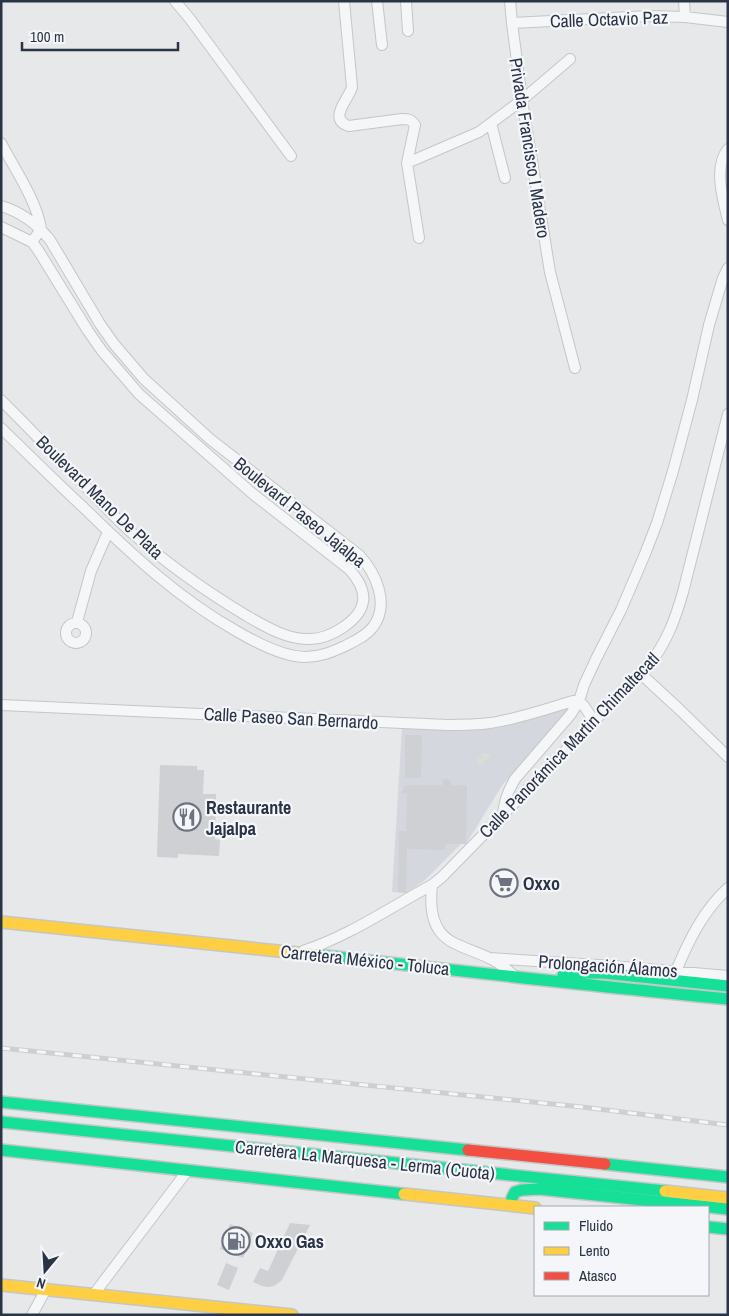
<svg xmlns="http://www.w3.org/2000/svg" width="729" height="1316" font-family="'Archivo Narrow',sans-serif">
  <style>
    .built { fill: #d4d7dd }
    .green { fill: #d6ded6 }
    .building { fill: #ced0d3 }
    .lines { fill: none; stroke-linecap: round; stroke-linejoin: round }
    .street-casing { stroke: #c4c6c8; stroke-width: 12 }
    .fast-casing { stroke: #c4c6c8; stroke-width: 14 }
    .slow-casing { stroke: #c4c6c8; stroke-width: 14 }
    .jam-casing { stroke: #c4c6c8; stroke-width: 14 }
    .street { stroke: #f5f6f7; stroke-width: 10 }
    .fast { stroke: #16e098; stroke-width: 11 }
    .slow { stroke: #ffcf43; stroke-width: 11 }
    .jam { stroke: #f24e42; stroke-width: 11 }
    .rail-casing { stroke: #cecfd2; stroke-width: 5 }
    .rail { stroke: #f4f6f9; stroke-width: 3; stroke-dasharray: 9; stroke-linecap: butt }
    .labels { text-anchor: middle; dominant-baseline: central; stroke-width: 4.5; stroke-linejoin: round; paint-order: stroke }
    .street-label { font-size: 18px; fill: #2b3445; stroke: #f4f6f9 }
    .poi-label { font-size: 18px; font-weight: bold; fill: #2b3445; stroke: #f4f6f9; text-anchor: start }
  </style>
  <rect width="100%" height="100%" fill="#e6e8ea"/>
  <path class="built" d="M573,705L537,749L503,784L466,844H461L425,880L406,893L392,892L402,728L462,731L497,728L533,719Z"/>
  <path class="green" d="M487,753L490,755L489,757L482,765H478L477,758H482L481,754Z"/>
  <path class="building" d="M405,735H422L421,778H405Z
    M160,765L197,766V770H204L203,794H216L215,839L220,840L219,856L178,854V858L157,857Z
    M443,779L451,780V785H467L466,844H445V850L407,849L406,893L398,892L399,831H406L407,793H402L405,785H443Z
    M290,1223L310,1225L284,1276L281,1281L274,1286L267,1287L262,1286L253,1282L260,1268L268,1271Z
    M230,1224L253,1233L243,1258L220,1249Z
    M226,1263L238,1268L229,1290L217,1285Z"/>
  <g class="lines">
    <g class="street-casing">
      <path id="street" d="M175,1L190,19L291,156
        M344,1L352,87C349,99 327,119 349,126L402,119C408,119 411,119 415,125L407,163L419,238
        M377,1L382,45
        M406,1L408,31
        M510,1L512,23L522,100L550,272L575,368
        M684,1L685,17
        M512,23L650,16L685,17L728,22
        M491,123L505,178
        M1,143C14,168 37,201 41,229L32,242
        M728,149C713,167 723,200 728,220
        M407,163L479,132L522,100L570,59
        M1,206C22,212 37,224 50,240L100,324L114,344L144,379L210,439L359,555C376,573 390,604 373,627C366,636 355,641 345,646C332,652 320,657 305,657C284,657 257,643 238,632C179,599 131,554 83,507C55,481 28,454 1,428
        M1,227L32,242L38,250L88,331L102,351L139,394L253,494L349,569C370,592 368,611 342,628C333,634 322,639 310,639C288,640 266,627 247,616C207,592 166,563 131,532C113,516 97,498 80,481C54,454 28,427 1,400
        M77,622L91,571L108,532
        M66 633a10 10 0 1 1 20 0a10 10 0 1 1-20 0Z
        M641,674L680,710L728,757
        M1,705L447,725C461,725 475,725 490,723C518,719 546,709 573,701H579L584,706L594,721
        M503,814C505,799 508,791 515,779L571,714L579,701L584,685L596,659L621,610L645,554L657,523L673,471L692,400L709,325L723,278L728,268
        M432,885C424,960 476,937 513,975
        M303,951C349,936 389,908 432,885L442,877L650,664C667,641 675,620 683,592L728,414
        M489,958L613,966L728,976
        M676,971C689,940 703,911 728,888
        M94,1294L188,1170
        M32,1315L46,1289"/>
    </g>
    <g class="fast-casing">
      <path id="fast" d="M317,955C454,970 591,986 728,999
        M563,975L575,973H604L728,986
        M1,1102L468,1150
        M1,1122L665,1191
        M1,1150L404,1194
        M605,1164L728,1177
        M511,1205L512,1198L515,1192L522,1190L539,1189L728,1209
        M708,1227L728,1229"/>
    </g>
    <g class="slow-casing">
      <path id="slow" d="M1,922L317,955
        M665,1191L728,1198
        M404,1194L535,1208
        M1,1285L292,1315"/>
    </g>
    <g class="jam-casing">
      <path id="jam" d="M468,1150L605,1164"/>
    </g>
    <use href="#street" class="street"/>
    <use href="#fast" class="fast"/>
    <use href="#slow" class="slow"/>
    <use href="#jam" class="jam"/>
    <g class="rail-casing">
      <path id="rail" d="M1,1048L582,1107L728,1125"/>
    </g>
    <use href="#rail" class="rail"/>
  </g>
  <defs>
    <g id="restaurant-ring" transform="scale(1.4375)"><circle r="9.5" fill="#f4f6f9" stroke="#6c737f" stroke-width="1.5"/><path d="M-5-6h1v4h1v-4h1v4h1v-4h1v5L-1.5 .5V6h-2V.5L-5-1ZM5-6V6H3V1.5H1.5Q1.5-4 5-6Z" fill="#6c737f"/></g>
    <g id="supermarket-ring" transform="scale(1.4375)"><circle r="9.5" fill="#f4f6f9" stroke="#6c737f" stroke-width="1.5"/><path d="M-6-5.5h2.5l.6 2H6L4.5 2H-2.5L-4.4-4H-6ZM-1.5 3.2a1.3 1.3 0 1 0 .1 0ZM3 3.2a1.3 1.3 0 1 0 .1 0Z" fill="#6c737f"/></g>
    <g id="fuel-ring" transform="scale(1.4375)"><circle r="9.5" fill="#f4f6f9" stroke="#6c737f" stroke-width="1.5"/><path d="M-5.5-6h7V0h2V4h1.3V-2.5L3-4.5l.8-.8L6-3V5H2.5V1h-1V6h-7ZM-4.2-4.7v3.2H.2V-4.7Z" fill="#6c737f"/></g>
  </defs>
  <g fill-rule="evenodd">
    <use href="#restaurant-ring" x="187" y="817"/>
    <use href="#supermarket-ring" x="504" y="883"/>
    <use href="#fuel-ring" x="236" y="1241"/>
  </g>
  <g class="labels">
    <g class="street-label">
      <text transform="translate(609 19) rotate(-2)">Calle Octavio Paz</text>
      <text transform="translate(530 148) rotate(81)">Privada Francisco I Madero</text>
      <text transform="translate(100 497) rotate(44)">Boulevard Mano De Plata</text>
      <text transform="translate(300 512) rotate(39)">Boulevard Paseo Jajalpa</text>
      <text transform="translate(291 718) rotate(3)">Calle Paseo San Bernardo</text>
      <text transform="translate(569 745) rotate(-46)">Calle Panorámica Martin Chimaltecatl</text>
      <text transform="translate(365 960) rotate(6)">Carretera México - Toluca</text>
      <text transform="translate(608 966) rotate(4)">Prolongación Álamos</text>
      <text transform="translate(365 1160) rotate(6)">Carretera La Marquesa - Lerma (Cuota)</text>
    </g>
    <g class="poi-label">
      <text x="206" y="807">Restaurante<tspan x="206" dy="21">Jajalpa</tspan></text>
      <text x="523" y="883">Oxxo</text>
      <text x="255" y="1241">Oxxo Gas</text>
    </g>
  </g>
  <rect width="729" height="1316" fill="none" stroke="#2b3445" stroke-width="5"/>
  <rect x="534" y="1206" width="175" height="90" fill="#f4f6f9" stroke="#a4a8b1"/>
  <rect x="544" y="1222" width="25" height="8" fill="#16e098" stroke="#a4a8b1"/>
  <text x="579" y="1231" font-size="15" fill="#2b3445">Fluido</text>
  <rect x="544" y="1247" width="25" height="8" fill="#ffcf43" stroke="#a4a8b1"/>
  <text x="579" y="1256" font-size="15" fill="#2b3445">Lento</text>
  <rect x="544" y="1272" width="25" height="8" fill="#f24e42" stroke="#a4a8b1"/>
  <text x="579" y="1281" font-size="15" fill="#2b3445">Atasco</text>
  <g transform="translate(45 1271) rotate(198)" stroke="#f4f6f9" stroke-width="4" paint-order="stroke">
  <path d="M0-4L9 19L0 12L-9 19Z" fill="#2b3445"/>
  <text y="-8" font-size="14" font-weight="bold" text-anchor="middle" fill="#2b3445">N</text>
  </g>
  <path d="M22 42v8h156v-8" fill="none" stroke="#2b3445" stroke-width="2.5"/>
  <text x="30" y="42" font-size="15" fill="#2b3445" stroke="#f4f6f9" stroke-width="4" paint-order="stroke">100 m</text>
</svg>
